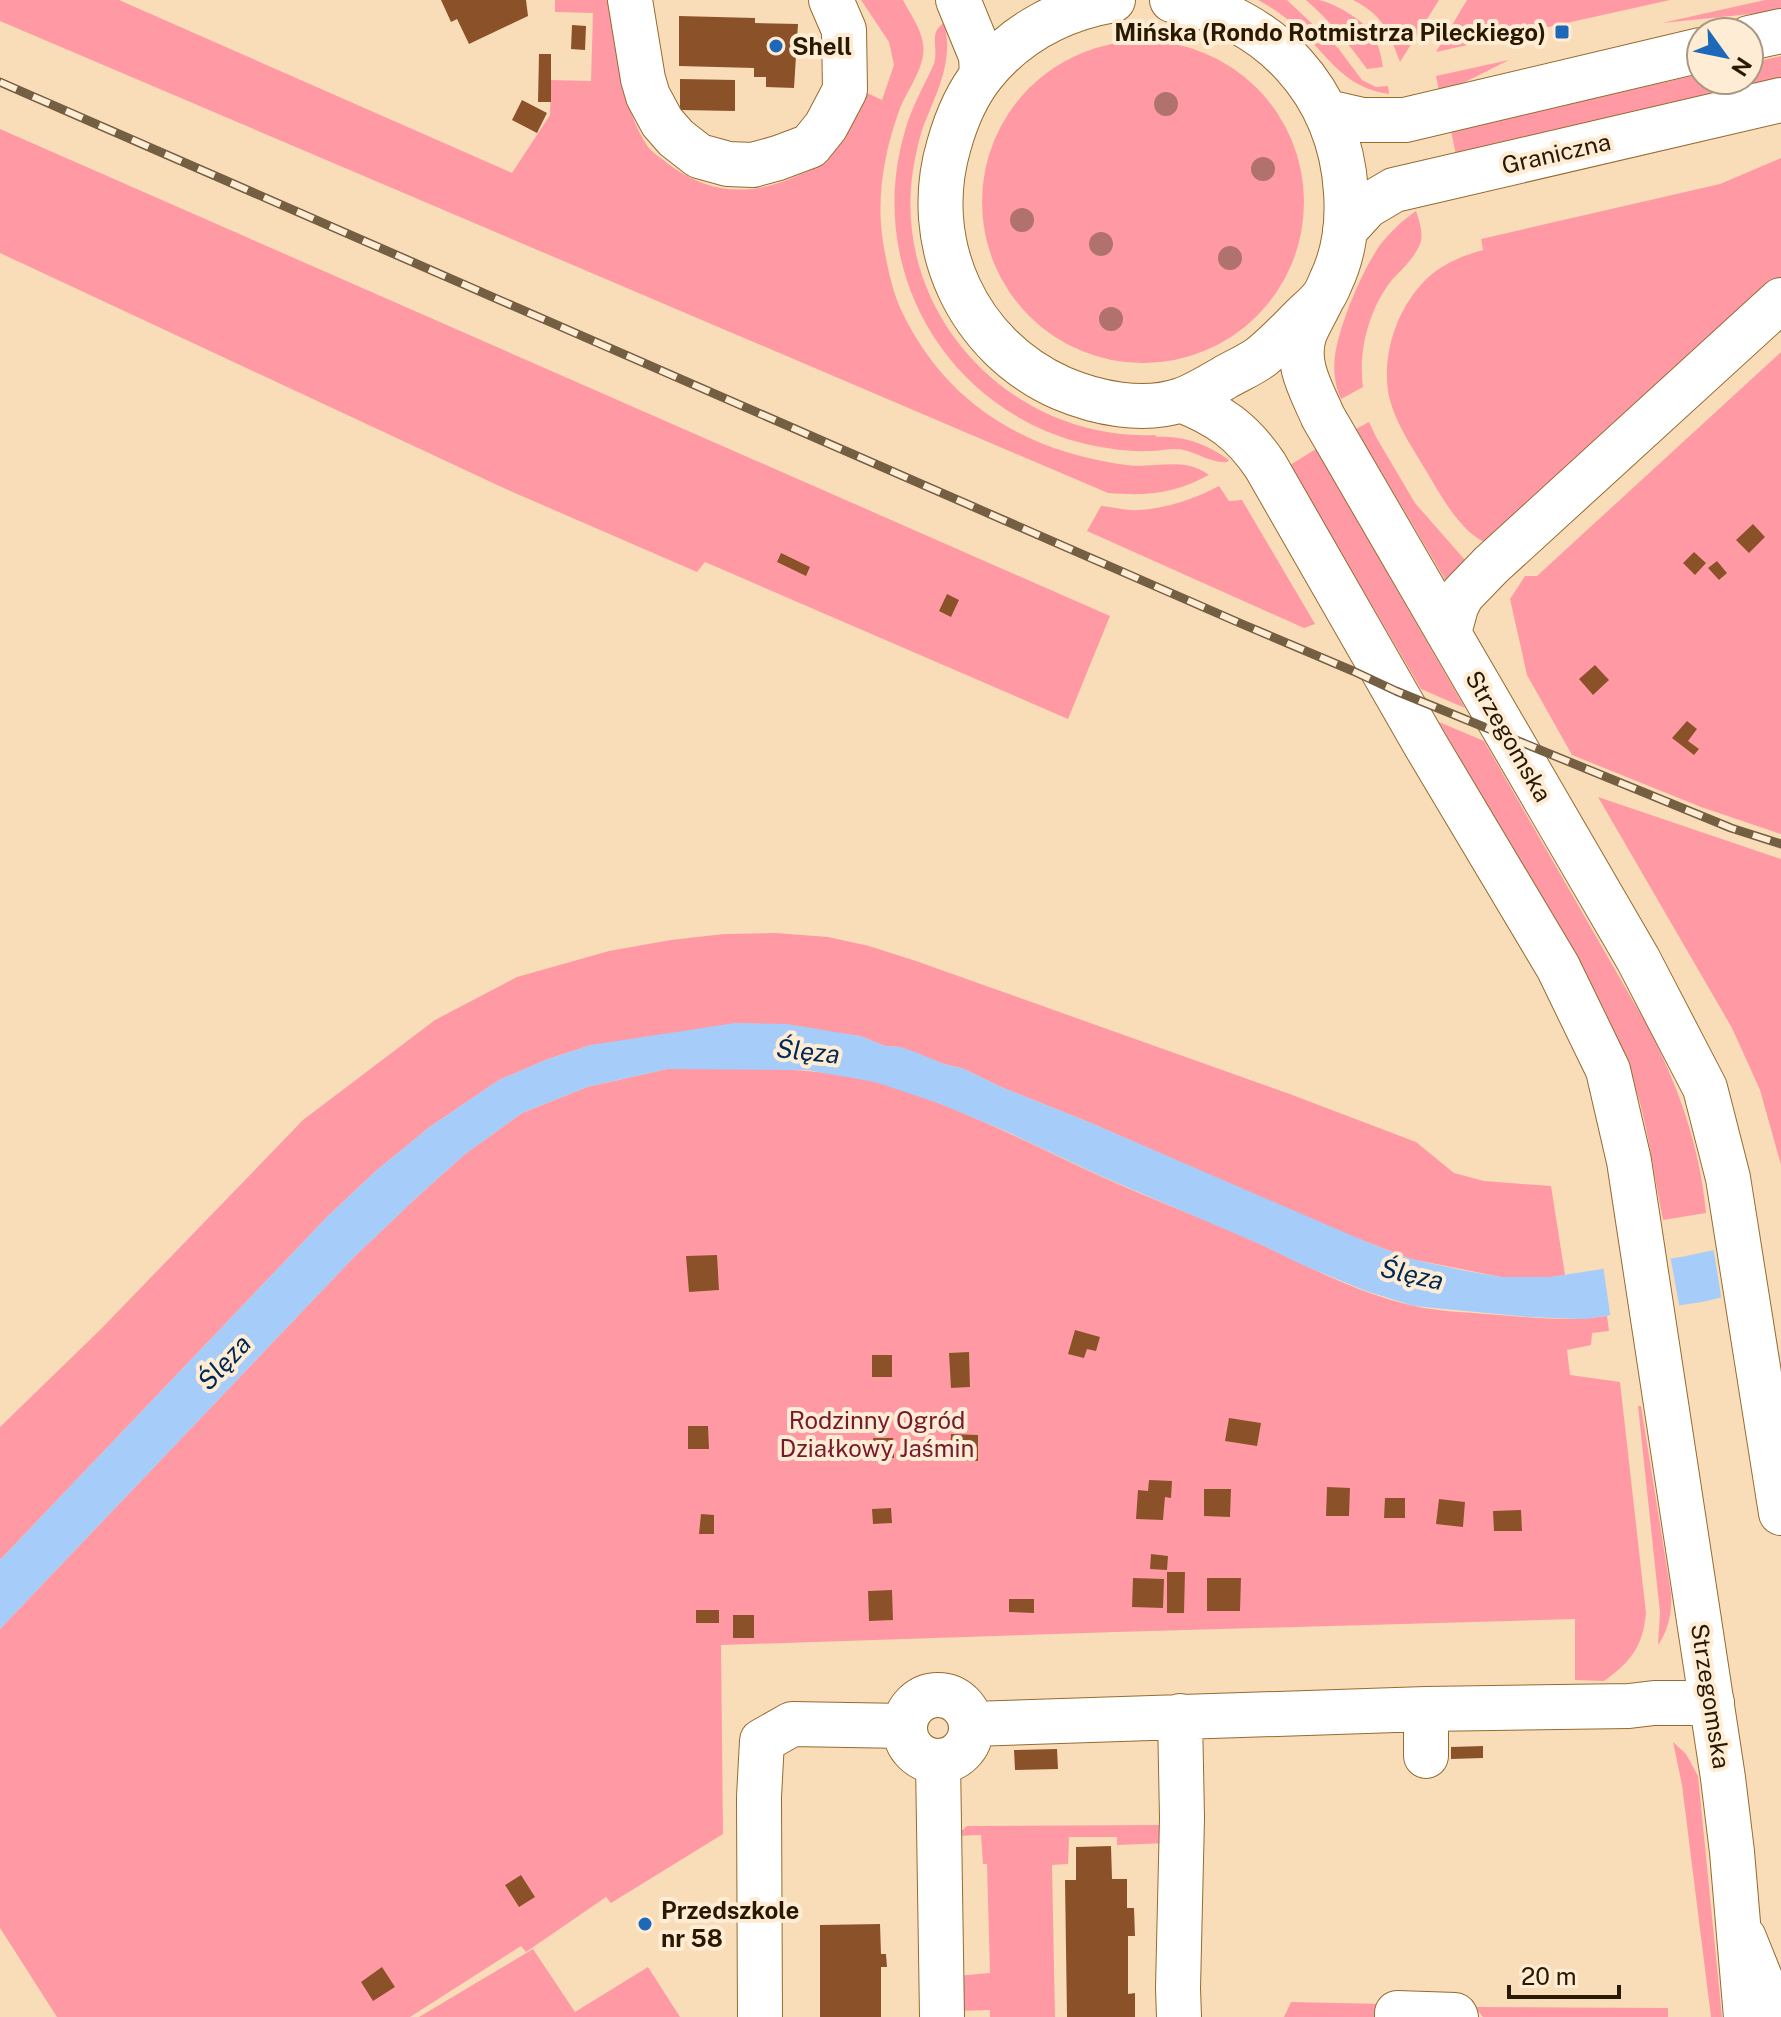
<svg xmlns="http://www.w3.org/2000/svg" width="1781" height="2017" font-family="'Public Sans',sans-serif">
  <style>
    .green { fill: #ff9aa5 }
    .water { fill: #a6ccf9 }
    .pier { fill: #f9ddb9 }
    .building { fill: #8b522a }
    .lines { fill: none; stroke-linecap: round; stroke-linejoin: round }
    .minor-casing { stroke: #956b2f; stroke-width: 46 }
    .major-casing { stroke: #956b2f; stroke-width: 46 }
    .minor { stroke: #fff; stroke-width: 44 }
    .major { stroke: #fff; stroke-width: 44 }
    .rail-casing { stroke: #745f43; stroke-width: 9 }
    .rail { stroke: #ffecd4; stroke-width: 6; stroke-dasharray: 18; stroke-linecap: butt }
    .tree { fill: #b1726d }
    .poi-dot { fill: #1d68b8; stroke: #ffecd4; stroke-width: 3 }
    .labels { text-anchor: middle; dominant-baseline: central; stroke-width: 8; stroke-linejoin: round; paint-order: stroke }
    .poi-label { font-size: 24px; font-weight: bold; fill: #2a1901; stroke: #ffecd4; text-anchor: start }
    .street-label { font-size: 24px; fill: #2a1901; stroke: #ffecd4 }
    .park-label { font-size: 24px; fill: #761a2e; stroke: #ffecd4 }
    .water-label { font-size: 26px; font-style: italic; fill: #002956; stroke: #ffecd4 }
  </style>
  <rect width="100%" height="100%" fill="#f9ddb9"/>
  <path class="green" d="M0,0H119L512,173L550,115L551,80L591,81L593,13L555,12V0H610C617,50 620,104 648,147C653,153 661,158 667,163C708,195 752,197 799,175C806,172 815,169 821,164C843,146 851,116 861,90L882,100L894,65L889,42L861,0H903C910,14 921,28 923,44C927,66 906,91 899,111C884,153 876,198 883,242C887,265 892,291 902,312C947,405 1026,451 1126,465C1155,469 1183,456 1209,475C1172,494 1149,496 1108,493L0,21Z
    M1258,0H1287L1289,2L1338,48L1362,80L1376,87L1388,86L1389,94C1343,87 1330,58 1299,29C1287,18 1273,8 1258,0Z
    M1306,0C1310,0 1315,0 1319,0C1335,3 1365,21 1373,35C1379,45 1381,56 1383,67L1367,69C1348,43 1330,21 1306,0Z
    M1353,0H1439L1400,62C1389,32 1383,15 1353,0Z
    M1467,0H1670L1436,52Z
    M1765,0H1781V11L1662,23Z
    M944,23C954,59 938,90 925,122C919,137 916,154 913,170C891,314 1011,441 1155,435L1157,437C1184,435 1208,445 1229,460L1227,462C1209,464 1194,449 1175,449C1167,449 1159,451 1150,451C1127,452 1101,448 1078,442C942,405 865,265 905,131C911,108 924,86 934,64C939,47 928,33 944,23Z
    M982 202a161 161 0 1 1 322 0a161 161 0 1 1-322 0Z
    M1781,56V79L1456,155L1451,131L1701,74V80H1749V63Z
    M1509,60L1455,87L1439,91L1436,76Z
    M0,129L1110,616L1068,719L705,562L697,572L508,490L0,253Z
    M1781,158V286L1487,543C1462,534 1441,496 1428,474C1413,448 1393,421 1388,391C1382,349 1400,301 1432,274C1447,262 1465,255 1483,250L1481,239L1720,184Z
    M1416,211C1419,220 1423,231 1421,241C1417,256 1401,270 1391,281C1369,310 1358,350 1363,387L1341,399C1335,387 1333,369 1335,356C1339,325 1362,271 1380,245C1390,232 1403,220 1416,211Z
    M1781,352V834L1701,807L1572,755L1527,675L1510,599L1525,576H1537Z
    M1369,422L1376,437L1415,503L1472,568L1447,583L1356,429Z
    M1316,449L1465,708L1421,689L1290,465Z
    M1219,486L1229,501L1242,500L1315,624L1304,628L1087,531L1101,506C1113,507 1127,511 1139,510C1168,508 1194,499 1219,486Z
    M1439,722L1484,741L1645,1022C1677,1082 1700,1145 1706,1213L1663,1220C1655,1181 1650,1142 1640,1103C1628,1059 1608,1017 1586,976Z
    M1598,797L1781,859V1165L1760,1090L1732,1028Z
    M776,933L828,937L869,946L916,961L1287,1093L1416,1142L1454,1173L1484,1181L1551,1186L1565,1275L1550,1277H1501L1411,1259L1333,1229L1091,1123L1001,1087L964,1069L944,1064L900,1047L885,1046L860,1036L830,1032L591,1045L548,1059L499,1080L431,1126L377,1170L328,1216L0,1560V1427L101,1329L303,1120L435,1020L517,977L609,951L671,940L724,934Z
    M744,1068C788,1069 833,1071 876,1082C954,1104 1026,1142 1100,1176C1153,1200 1208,1220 1262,1245C1311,1268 1360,1294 1414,1306C1437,1311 1462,1312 1486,1314C1526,1317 1567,1322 1607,1316L1609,1331L1592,1333L1591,1345L1567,1350L1570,1375L1620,1382L1646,1613C1643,1646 1631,1662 1604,1681L1575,1680V1619L1116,1632L721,1645L723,1834L611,1903L606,1897L526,1952L521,1946L410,2017H57L0,1928V1629L353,1258L416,1198L465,1154L522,1113L587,1087L667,1069Z
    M1638,1406H1641L1671,1593C1672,1612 1669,1629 1658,1645L1660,1613Z
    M1673,1742L1686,1754L1698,1776L1722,2017H1711L1682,1785Z
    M1168,1825V1843L1117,1845V1837H1069L1068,1864L1052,1865L1055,2017H990V2010L957,2011L956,1976L990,1973L987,1864H983L981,1835L956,1836L967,1826Z
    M533,1949L575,2012L648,1967L680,2017H419Z
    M1291,2002L1384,2004V2017H1284Z
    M1475,2007L1668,2008V2017H1483Z"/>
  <path class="water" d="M735,1023L787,1024L860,1036L885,1046L900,1047L915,1052L944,1064L964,1069L1001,1087L1091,1123L1369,1243L1411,1259L1461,1270L1501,1277H1550L1681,1257L1781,1236V1283L1702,1302L1585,1319L1528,1317L1414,1306L1366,1291L1305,1266L1262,1245L1101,1176L1003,1130L938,1103L875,1082L807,1070L667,1069L587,1087L522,1113L465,1154L416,1198L353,1258L0,1629V1560L328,1216L377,1170L431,1126L499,1080L548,1059L591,1045Z"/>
  <path class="pier" d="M1781,1232V1287L1722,1302L1713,1246Z
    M1670,1255L1680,1310L1611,1320L1603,1265Z"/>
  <path class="building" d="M441,0H526L528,16L469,44L457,19L451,22Z
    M679,16L755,18V23L798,24L794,88L766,87V77H754V68L679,66Z
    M572,25L586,26L585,50L571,49Z
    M539,54H551V102H538Z
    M680,79L735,80V111L680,110Z
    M522,100L547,113L537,133L512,120Z
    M1753,524L1765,537L1749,553L1736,540Z
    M1694,552L1706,563L1695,575L1683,563Z
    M781,553L810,567L806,576L777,562Z
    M1717,561L1727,573L1719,580L1708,568Z
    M947,594L959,600L951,617L939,611Z
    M1595,665L1609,680L1593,695L1579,679Z
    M1687,721L1697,729L1688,741L1699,749L1694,755L1672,738Z
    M717,1255L719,1290L689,1292L686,1256Z
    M1075,1330L1100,1337L1096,1351L1087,1349L1084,1358L1068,1354Z
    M969,1352L970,1387L951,1388L949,1353Z
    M872,1355H892V1377H872Z
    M1229,1418L1261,1423L1257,1446L1225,1441Z
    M688,1426H708L709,1449H688Z
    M951,1434L978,1435V1461L950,1460Z
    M873,1438H893L894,1458H874Z
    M1149,1480L1172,1481L1171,1498L1165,1497L1163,1520L1136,1519L1138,1490L1148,1491Z
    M1327,1487L1350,1488L1349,1516H1326Z
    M1204,1489H1231L1230,1517L1204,1516Z
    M1385,1498H1405V1518H1384Z
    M1439,1499L1465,1502L1463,1527L1436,1524Z
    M891,1508L892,1523L873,1524L872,1509Z
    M1521,1510L1522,1531H1494L1493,1511Z
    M701,1514L714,1515V1534H699Z
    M1151,1554L1168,1556L1167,1570L1150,1569Z
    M1167,1572H1185L1184,1613H1167Z
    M1133,1578L1164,1579L1163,1608L1132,1607Z
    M1207,1578H1241L1240,1611H1207Z
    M892,1590L893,1620L869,1621L868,1591Z
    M1009,1599H1034V1613L1009,1612Z
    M696,1610H719V1623H696Z
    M733,1615H754V1638H733Z
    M1483,1746V1758L1451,1759V1747Z
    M1057,1749L1058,1769L1015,1770L1014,1750Z
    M1111,1846L1112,1879H1127V1908H1134L1135,1936H1128V1994L1135,1993V2017H1067L1065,1880H1076V1847Z
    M521,1875L535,1897L519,1907L505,1885Z
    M880,1924L881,1954H886L887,1967H881V2017H820V1925Z
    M382,1967L395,1987L373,2001L361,1982Z"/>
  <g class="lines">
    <g class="minor-casing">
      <path id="minor" d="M630,0L643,79L648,96L662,122L676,138L699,156L728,164L753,165L778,158L810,146L826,126L845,90L844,30L831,0
        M958,0L981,56L982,75
        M905 1728a33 33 0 1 1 66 0a33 33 0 1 1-66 0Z
        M971,1724L1426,1709L1629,1706L1654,1703H1712
        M1426,1756V1709
        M938,1761L942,2017
        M1744,1938L1769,2000L1773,2017
        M760,2017L759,1797L762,1741L792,1724L905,1726
        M1179,2017L1178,1988L1182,1818L1180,1716
        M1397,2017V2013L1455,2015L1456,2017"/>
    </g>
    <g class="major-casing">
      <path id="major" d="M1113,0C1062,9 1016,33 983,74C967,94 956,120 949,145C920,243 967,346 1061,388C1096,403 1143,413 1181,400C1194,396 1212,385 1224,378C1236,371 1250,365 1261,357C1276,345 1288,332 1301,319C1308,312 1317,305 1323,297C1326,293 1329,286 1331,281C1344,254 1348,221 1346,192C1340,92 1270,16 1172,0
        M1749,38L1781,31
        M1327,112L1362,120H1405L1701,50
        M1345,230L1367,206L1394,190L1781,100
        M1322,299C1317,310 1310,321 1305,333C1294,363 1312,391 1323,417L1638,959L1705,1088L1728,1178L1781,1513
        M1181,400C1219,415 1242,431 1265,465L1425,744L1558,967L1608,1070L1629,1161L1723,1778L1732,1852L1746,2017
        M1449,633L1456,607L1462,595L1491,565L1781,300"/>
    </g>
    <use href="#minor" class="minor"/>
    <use href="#major" class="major"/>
    <g class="rail-casing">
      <path id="rail" d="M0,82L1242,624L1353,671L1396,691L1731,828L1781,844"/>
    </g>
    <use href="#rail" class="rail"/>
  </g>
  <g class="tree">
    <circle cx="1166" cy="104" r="12"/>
    <circle cx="1263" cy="169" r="12"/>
    <circle cx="1022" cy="220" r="12"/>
    <circle cx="1101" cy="244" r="12"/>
    <circle cx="1230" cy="258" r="12"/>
    <circle cx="1111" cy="319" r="12"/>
  </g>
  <g class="poi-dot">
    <rect x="1554" y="24" width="16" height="16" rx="4"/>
    <circle cx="776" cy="46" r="8"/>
    <circle cx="645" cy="1924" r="8"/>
  </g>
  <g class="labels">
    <g class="poi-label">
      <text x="1546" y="32" text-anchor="end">Mińska (Rondo Rotmistrza Pileckiego)</text>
      <text x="792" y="46">Shell</text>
      <text x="661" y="1910">Przedszkole<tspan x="661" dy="28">nr 58</tspan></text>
    </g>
    <g class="street-label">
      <text transform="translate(1556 153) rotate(-13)">Graniczna</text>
      <text transform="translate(1509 736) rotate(60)">Strzegomska</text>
      <text transform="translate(1711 1696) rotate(81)">Strzegomska</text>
    </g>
    <g class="park-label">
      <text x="877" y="1420">Rodzinny Ogród<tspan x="877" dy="28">Działkowy Jaśmin</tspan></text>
    </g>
    <g class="water-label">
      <text transform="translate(808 1051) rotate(6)">Ślęza</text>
      <text transform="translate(1412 1274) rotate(13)">Ślęza</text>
      <text transform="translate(224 1362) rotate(-47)">Ślęza</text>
    </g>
  </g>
  <g transform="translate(1725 56) rotate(123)"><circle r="38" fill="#ffecd4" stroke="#aa9880" stroke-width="2"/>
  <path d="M0-6L14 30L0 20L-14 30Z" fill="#1d68b8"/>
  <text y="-12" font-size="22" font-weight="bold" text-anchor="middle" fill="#2a1901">N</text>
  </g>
  <path d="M1509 1985v12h110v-12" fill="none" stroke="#2a1901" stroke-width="4"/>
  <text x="1521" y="1985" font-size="24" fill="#2a1901" stroke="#ffecd4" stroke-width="6" paint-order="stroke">20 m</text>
</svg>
